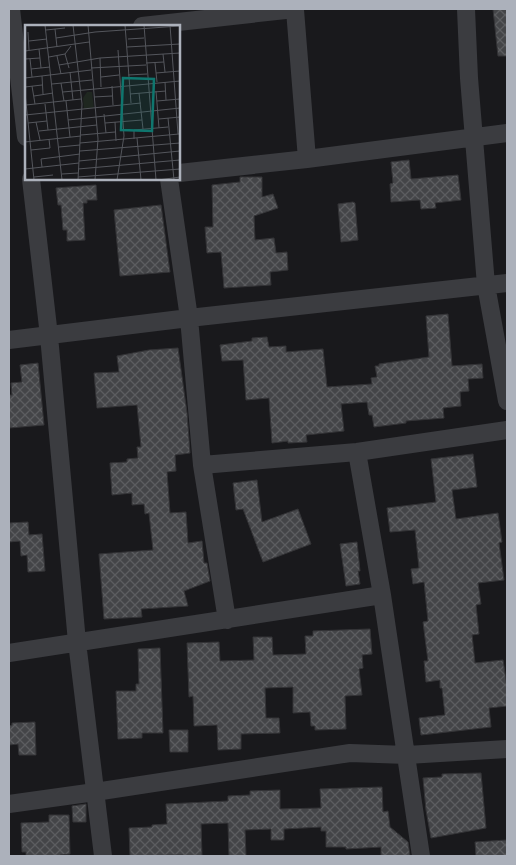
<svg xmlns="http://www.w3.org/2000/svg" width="516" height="865" font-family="'Fira Sans',sans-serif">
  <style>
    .building { fill: url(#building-cross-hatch); stroke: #343437 }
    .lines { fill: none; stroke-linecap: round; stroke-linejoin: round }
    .minor { stroke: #3b3c40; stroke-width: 18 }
    .inset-road { fill: none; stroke: #54565c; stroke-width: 1 }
    .view { fill: #0f766e; fill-opacity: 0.15; stroke: #0f766e; stroke-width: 2.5 }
    .inset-edge { fill: none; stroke: #acb1bb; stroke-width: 2.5 }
  </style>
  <defs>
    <pattern id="building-cross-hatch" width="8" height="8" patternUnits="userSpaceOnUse" patternTransform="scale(1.25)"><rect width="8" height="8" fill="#444548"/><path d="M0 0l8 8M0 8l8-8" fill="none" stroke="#5c5d60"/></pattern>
  </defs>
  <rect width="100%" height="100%" fill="#19191c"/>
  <path class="building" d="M493,9H507V56H498Z
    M409,160L411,179L458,175L461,200L435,203L436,208L421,209L420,200L391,202L390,184L393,183L391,162Z
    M240,177H262V197L273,194L278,208L254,216L255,240L274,238L276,253L287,252L288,270L270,272L271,285L224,288L221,252L207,253L205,227H213L212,185L240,182Z
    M96,185L97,200H87V203H83L85,240L67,241V230H63L61,205H58L56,188Z
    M353,202L355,203L358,240L341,242L338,204Z
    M161,205L170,272L120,276L114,210Z
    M448,314L452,366L482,364L483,378L468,379L469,391L460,392L461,406L443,408L444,418L406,421V423L374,427L372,415H369L367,402L341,404L344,431L306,435L307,442L288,443V441L272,443L269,398L246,400L243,360L222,361L220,345L252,341V338L267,337L269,347L286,346V352L323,349L327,387L372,384L371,378L377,377L375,366H379V364L429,357L426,316Z
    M178,348L187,413L190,453L175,455L176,471L167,472L170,513L186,512L188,543L202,541L204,563H207L210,581L184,591L188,606L141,609L142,617L104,619L99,554L153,550L149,513L145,514L144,504L132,505V493L112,495L110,463L127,462V459L138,458L137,447H141L137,405L97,408L94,373L119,372L117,356L149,350Z
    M38,363L44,425L9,428V395H12L11,383L22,382L20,365Z
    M473,454L477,487L452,490L456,519L498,513L502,542L499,543L504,580L478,583L481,604L476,605L479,634L472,635L475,663L503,660L507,687V706L489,708L491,727L421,735L419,718L445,715L442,688H440V680L426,682L424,661H428L423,622L428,621L424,582L413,584L411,569L419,568L415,530L390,532L387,508L436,502L431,459Z
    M257,480L262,522L298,509L311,544L263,562L243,509L236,510L233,483Z
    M28,522L29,535L42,534L45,571L28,572L27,555L21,556L20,541L9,542V523Z
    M357,542L360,571H358L360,584L346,586L340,544Z
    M370,629L372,654L362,655L363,668L359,669L362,695L345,696L346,729L315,730V726H311L310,712L293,713V687L265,688L266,718H279L280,733L241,734V749L218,750L217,725L194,726L193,696L189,697L187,643L219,642L220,661L254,660L253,637H272L273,655L306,654L305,636H313V631Z
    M160,648L163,733H142V738L118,739L116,691H136V684H139L138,649Z
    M35,722L36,755H19L18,744L9,745V726L12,725V723Z
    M169,730H188V752H170Z
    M481,773L486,828L431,838L426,810L423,778L442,777V774Z
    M382,787L383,812L388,811L390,827L408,842L410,856H381V847L346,849V847H326V831H321V827L284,829V840H271V829L245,830L246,856H229L228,823L201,824L202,856H183V855L130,856L129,828L152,827V825L167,824L166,804L228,801V796L250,795V791L280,790V809L321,808L320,789Z
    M86,804V822H73L72,806Z
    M49,815H69L70,854L60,855V856H26V852H22L21,823L49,822Z
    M507,840V856H476L475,842Z"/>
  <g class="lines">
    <path class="minor" d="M11,9L26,137
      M466,9L469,78L486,285L507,401
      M295,10L307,159
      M142,26L295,9
      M179,173L307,159L507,133
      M31,179L49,336L77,642L103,856
      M169,179L189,318L202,465L227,620
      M9,340L189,318L507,283
      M357,452L382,595L421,856
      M202,465L357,452L507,430
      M9,653L382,595
      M9,804L95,792L350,753L407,755L507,749"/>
  </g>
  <g transform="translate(25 25)">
    <rect width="155" height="155" fill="#19191c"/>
    <path d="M62,67H67L69,83L59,84L58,73Z" fill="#1f2720"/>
    <path class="inset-road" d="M20,0L37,155M48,0L57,79L53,155M63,0L73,114L70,155M100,0L106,78M119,0L131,155M145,0L153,109M30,4L32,22M21,5L40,3M3,7L4,25M31,13L70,7L155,1M103,14L119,13M4,16L22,14M102,22L155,19M14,24L16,43M0,26L64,17M138,29L140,47M32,31L36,49M24,32L40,29M75,33L76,62M0,34L15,33M5,34L7,52M121,38L139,37M130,38L132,57M34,40L75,33L155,28M44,43L40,29L46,21M66,43L121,40M6,44L25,42M45,47L48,75M131,48L155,46M103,50L122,49M17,51L18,69M76,52L94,50M0,53L66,45M140,57L141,75M36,58L39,76M27,59L67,55M7,61L10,79M87,61L88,80M0,62L17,60M131,66L134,103M38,67L155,56M0,68L9,155M114,68L118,104M105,69L141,66M9,71L28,68M69,72L87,71M41,76L45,112M132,76L155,74M20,79L23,105M1,80L56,74M79,89L81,108M0,90L116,78M143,93L149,155M134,94L155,92M43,95L155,83M11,97L15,115M90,97L91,116M3,98L22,96M80,98L117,95M14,106L72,100M56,110L90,107M112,113L116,155M109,114V105L143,102M0,117L56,111M55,118L154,109M34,122L55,120M6,125L25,123L24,114M55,126L155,118M54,136L155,126M17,142L16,134L55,129M0,144L54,138M53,144L155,135M37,149L53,148M9,152L28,150M53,152L155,144M92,155L99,111L93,25M133,155L155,152"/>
    <path class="view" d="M98,53L129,54L127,106L96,105Z"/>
    <rect width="155" height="155" class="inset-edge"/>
  </g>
  <rect width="516" height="865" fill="none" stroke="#acb1bb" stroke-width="20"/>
</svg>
